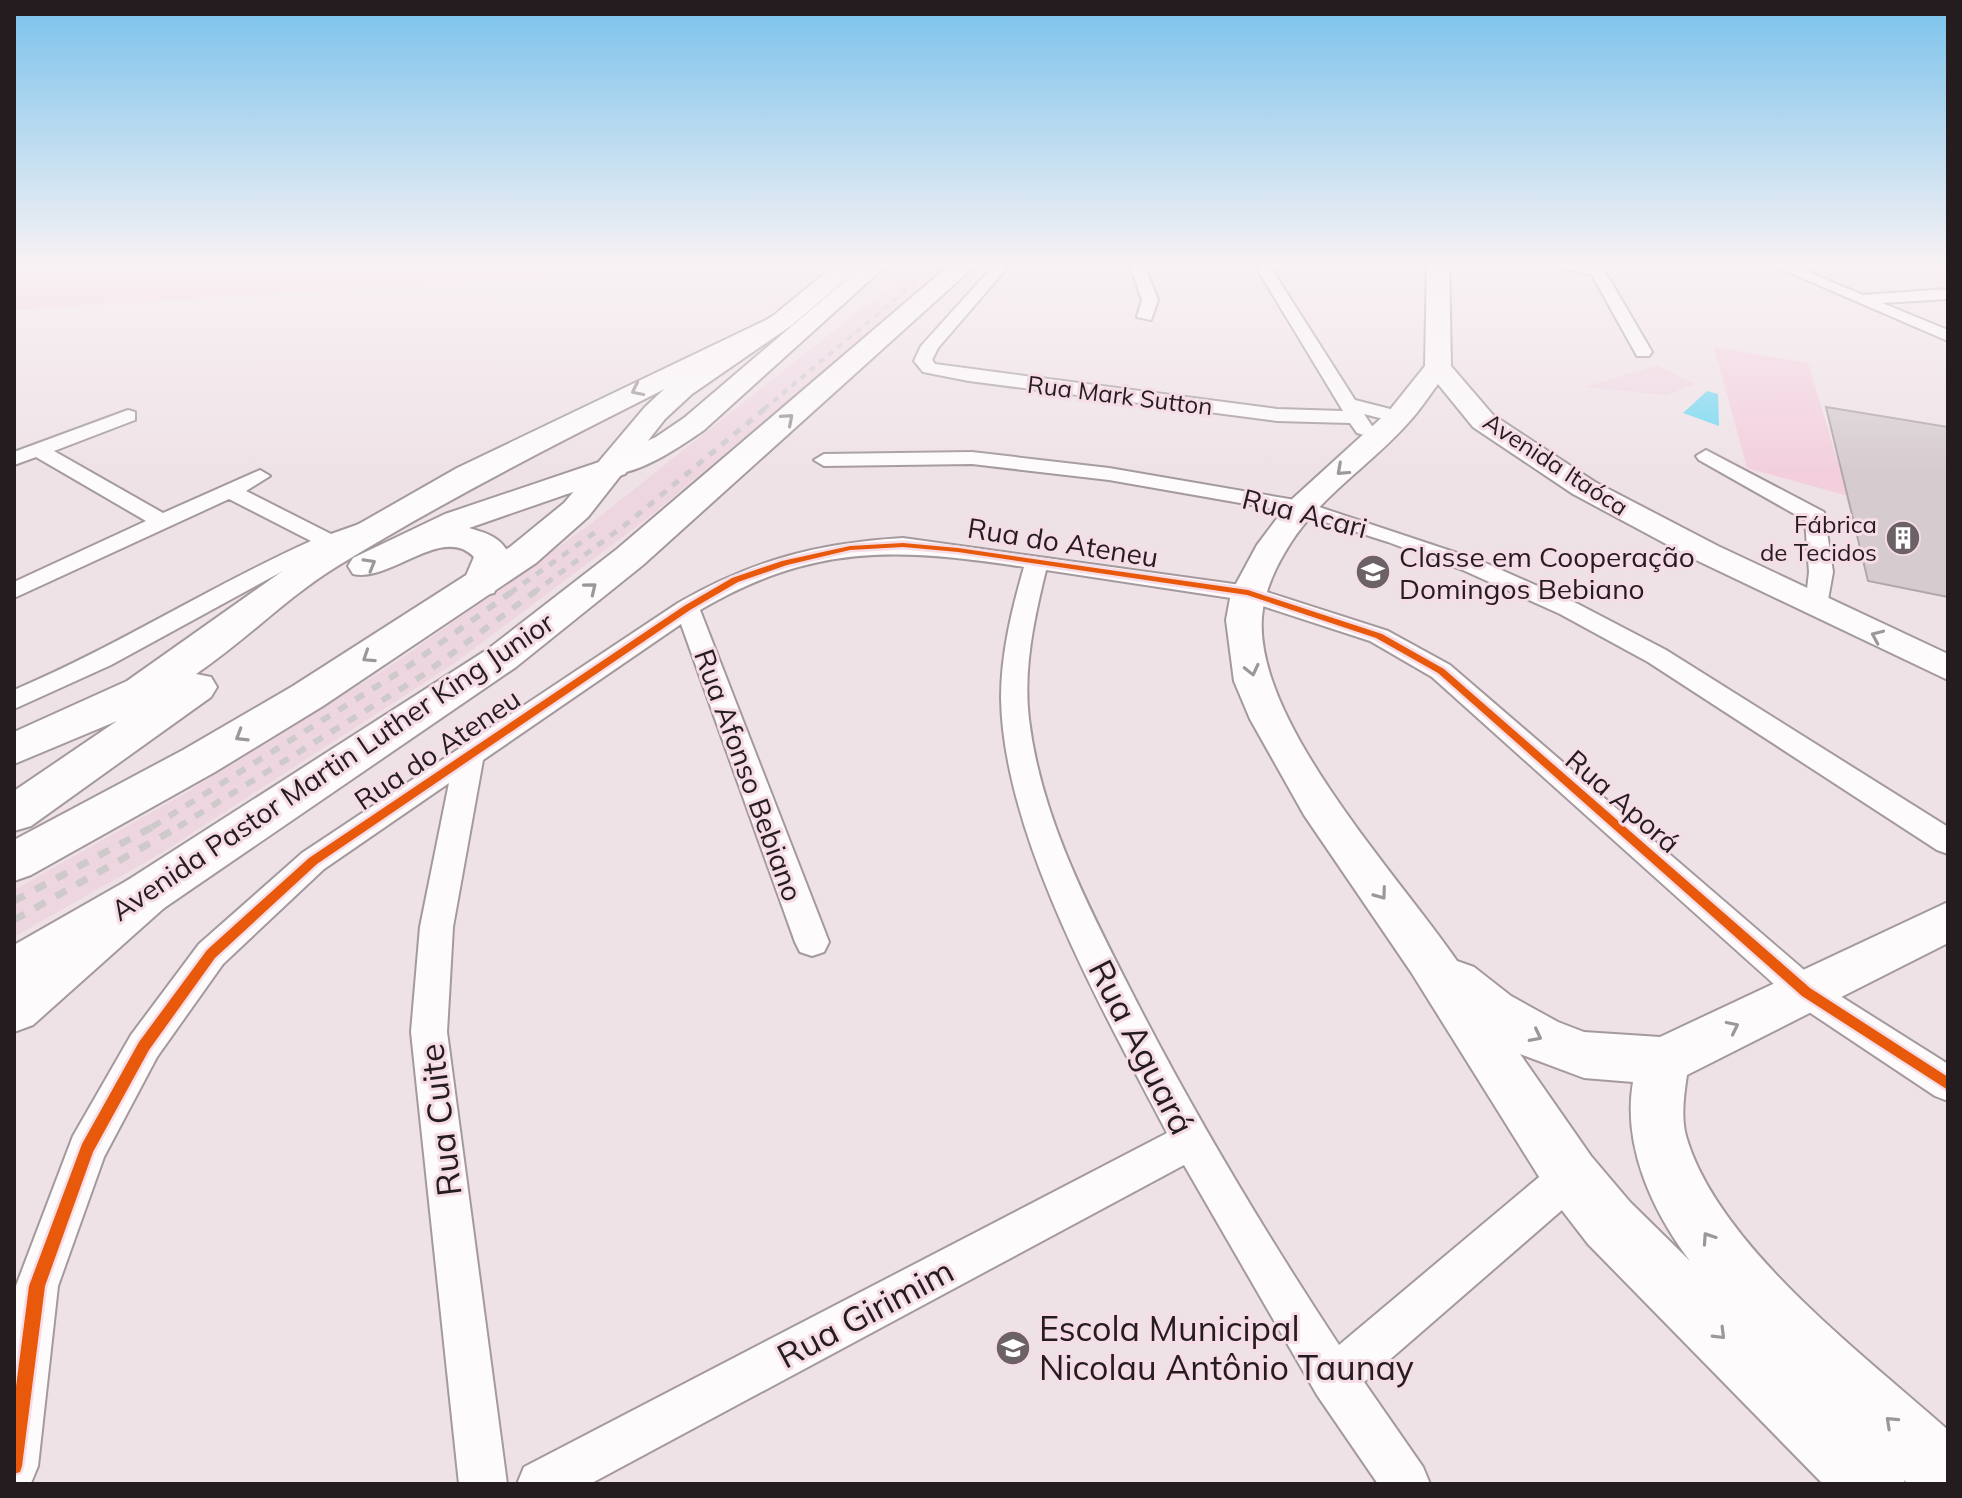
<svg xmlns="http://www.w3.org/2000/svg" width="1962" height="1498" font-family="Mulish,sans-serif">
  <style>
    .built { fill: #eed6e1 }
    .green { fill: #f3cfde }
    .water { fill: #74d8f1 }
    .building { fill: #d6ccd0; stroke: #b1a7ab; stroke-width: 2 }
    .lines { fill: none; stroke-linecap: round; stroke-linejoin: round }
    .street-casing { stroke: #a49a9e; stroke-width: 4 }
    .secondary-casing { stroke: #a49a9e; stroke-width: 4 }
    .primary-casing { stroke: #a49a9e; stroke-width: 4 }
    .highway-casing { stroke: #a49a9e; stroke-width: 4 }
    .street { fill: #fdfbfb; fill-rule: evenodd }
    .secondary { fill: #fdfbfb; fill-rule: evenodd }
    .primary { fill: #fdfbfb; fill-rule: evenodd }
    .highway { fill: #fdfbfb; fill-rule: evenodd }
    .rail-far3 { stroke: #cec9cb; stroke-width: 4; stroke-dasharray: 6 6; stroke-linecap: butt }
    .rail-far2 { stroke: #cec9cb; stroke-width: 5; stroke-dasharray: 8 8; stroke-linecap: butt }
    .rail-far1 { stroke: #cec9cb; stroke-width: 6; stroke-dasharray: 10 10; stroke-linecap: butt }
    .rail { stroke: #cec9cb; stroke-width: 7; stroke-dasharray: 12 12; stroke-linecap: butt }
    .cycleway-casing { stroke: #f5dce6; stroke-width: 5 }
    .cycleway { fill: #e8590c; fill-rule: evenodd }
    .oneway { stroke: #9c9798 }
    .labels { text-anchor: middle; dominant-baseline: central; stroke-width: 6; stroke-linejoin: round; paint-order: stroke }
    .far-street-label { font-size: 24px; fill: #251c20; stroke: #f5dce6 }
    .far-poi-label { font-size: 24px; fill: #251c20; stroke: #f5dce6; text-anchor: end }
    .street-label { font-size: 28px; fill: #251c20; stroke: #f5dce6 }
    .poi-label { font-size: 28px; fill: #251c20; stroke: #f5dce6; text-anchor: start }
    .near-street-label { font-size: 34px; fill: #251c20; stroke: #f5dce6 }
    .near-poi-label { font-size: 34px; fill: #251c20; stroke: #f5dce6; text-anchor: start }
  </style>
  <rect width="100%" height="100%" fill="#efe2e7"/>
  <path class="built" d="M921,262H953L652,515L455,663L160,854L14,937V890L184,794L398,661L585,528Z
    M1657,365L1695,384L1666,395L1585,387Z"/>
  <path class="green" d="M14,262H760L14,310Z
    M1714,347L1808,363L1848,496L1747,468Z"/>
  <path class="water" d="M1707,391L1718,394L1719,426L1683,413Z"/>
  <path class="building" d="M1826,407L1948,427V597L1868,581Z"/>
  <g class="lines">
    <g class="street-casing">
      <path id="street" d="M997,262H1012L938,348L932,360L935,364L1277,409L1343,411L1253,262H1267L1355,400L1406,413L1408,417L1399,423L1364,414L1374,429L1364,435L1357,433L1350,423L1277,421L969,381L923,372L914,361L921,346Z
        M1129,262H1143L1158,300L1151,320L1137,317L1142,300Z
        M1529,262H1568L1603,268L1652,352L1649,356H1637L1592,275Z
        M1765,262H1785L1863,295L1948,289V299L1882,303L1948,330V341Z
        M128,410L135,412V420L54,451L163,513L260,470L270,476L246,491L331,534L365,522L376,529L373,534L283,571L111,665L14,709V690C116,647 210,586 311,541L229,499L14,598V582L146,521L36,457L14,465V452Z
        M1706,450L1824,512L1833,572L1826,611H1808L1805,606L1809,572L1805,520L1699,460L1696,456Z
        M972,452L1109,468L1301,501L1481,561L1578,604L1666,650L1948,827V854L1937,850L1648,662L1560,614L1465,571L1388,542L1297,513L1109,480L972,464L824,466L814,460L824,454Z
        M903,538L1248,586L1388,631L1450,665L1818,982L1948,1064V1101L1935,1096L1794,1002L1432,677L1370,641L1244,600L1046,570C1034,619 1023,669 1029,719C1040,813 1086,902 1128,985C1191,1109 1262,1228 1339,1345L1557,1162L1571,1157L1585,1162L1591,1176L1585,1190L1364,1382L1423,1467L1430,1484H1378L1317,1395L1184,1165L590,1484H517L524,1467L1167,1133C1104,1012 1003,836 1001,698C1001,653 1012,609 1024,567C898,548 814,543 700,610L829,942L824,952L812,956L800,952L795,942L681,624L483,760L453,927L447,1032L507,1484H459L411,1032L420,927L449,783L324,869L223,964L157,1057L104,1157L58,1286L38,1466L31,1483L14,1484L16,1286L73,1136L131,1035L199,944L302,853L678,603C753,560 818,543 903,538Z"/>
    </g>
    <g class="secondary-casing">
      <path id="secondary" d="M867,262H890L704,430C681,446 632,480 604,473L599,467L604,461L656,437L684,418Z
        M1427,262H1449L1451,366L1493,415L1595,482L1718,546L1948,654V680L1696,560L1573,494L1473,427L1438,384C1429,396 1420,410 1409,422C1371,465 1321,495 1290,544C1276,566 1264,591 1262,617C1254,722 1399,876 1457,961L1474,967L1511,996L1558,1022L1584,1032L1660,1037L1948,902V943L1687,1075C1684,1095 1681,1117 1686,1136C1717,1245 1865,1356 1948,1430V1484H1908L1904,1480L1905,1484H1823L1588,1244L1551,1196L1411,972L1304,815L1250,719L1234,681L1226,620L1231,593L1257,545L1290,501L1389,411L1425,366ZM1520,1054L1584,1078L1633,1082C1622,1145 1652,1211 1690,1261L1630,1202L1591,1156Z"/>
    </g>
    <g class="primary-casing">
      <path id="primary" d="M839,262H866L792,325L692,394L665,419L588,517L536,563L323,706L215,772L31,875L14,881V840L183,750L293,686L510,547L564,503L645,407L672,382L774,315Z
        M953,262H979L643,565L516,667L164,908L33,988L14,995V945L128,880L488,649L617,549Z"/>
    </g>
    <g class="highway-casing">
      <path id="highway" d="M783,312L792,315L796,320L792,325C638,403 483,477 336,567C286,598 245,641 196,674L211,677L217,687L211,697L31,826L14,831V791L117,721L14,764V732L127,681L308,553L457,468Z
        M614,457L625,460L630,467L625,474L469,528C487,533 503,538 510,557L494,593L481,596L468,593L462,585L474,557C442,524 390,583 353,574L348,566L353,558L445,514Z
        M146,874L164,880L171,894L164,908L33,1025L14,1032V975L128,880Z"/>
    </g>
    <use href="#street" class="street"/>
    <use href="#secondary" class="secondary"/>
    <use href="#primary" class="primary"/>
    <use href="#highway" class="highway"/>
    <path class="rail-far3" d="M764,409L940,262"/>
    <path class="rail-far2" d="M510,593L597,531
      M533,593L629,522L767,407"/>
    <path class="rail-far1" d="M152,827L406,668L513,591
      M178,827L423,675L536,591"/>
    <path class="rail" d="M14,901L156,825
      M14,920L182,825"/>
    <g class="cycleway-casing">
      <path id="cycleway" d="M903,543L958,548L1248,590L1382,634L1444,669L1810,988L1948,1077V1090L1802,996L1438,673L1376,638L1247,595L958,552L903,547L850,550L787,565L738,582L690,610L317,864L215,958L149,1050L93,1152L45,1286L22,1466L20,1472L14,1474V1402L29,1286L82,1144L139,1042L207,950L309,858L684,606L732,578L782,561L850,546Z"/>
    </g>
    <use href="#cycleway" class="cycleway"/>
  </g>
  <defs><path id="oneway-chevron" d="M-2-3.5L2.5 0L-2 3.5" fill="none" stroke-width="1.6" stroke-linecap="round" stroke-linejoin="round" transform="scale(2)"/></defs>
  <g class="oneway">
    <use href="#oneway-chevron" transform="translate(637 390) rotate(154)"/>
    <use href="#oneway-chevron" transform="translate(788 419) rotate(-41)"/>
    <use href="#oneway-chevron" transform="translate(1342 470) rotate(138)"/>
    <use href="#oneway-chevron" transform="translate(370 564) rotate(-30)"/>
    <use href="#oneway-chevron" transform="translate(591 588) rotate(-39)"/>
    <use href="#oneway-chevron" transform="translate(1877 636) rotate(-156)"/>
    <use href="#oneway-chevron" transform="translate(368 657) rotate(147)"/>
    <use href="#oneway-chevron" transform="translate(1252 670) rotate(77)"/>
    <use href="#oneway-chevron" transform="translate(241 736) rotate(149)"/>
    <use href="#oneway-chevron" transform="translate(1381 894) rotate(54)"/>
    <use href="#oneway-chevron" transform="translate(1733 1027) rotate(-26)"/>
    <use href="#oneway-chevron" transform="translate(1536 1036) rotate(27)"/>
    <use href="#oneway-chevron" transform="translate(1708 1238) rotate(-124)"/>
    <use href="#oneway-chevron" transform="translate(1720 1334) rotate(45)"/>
    <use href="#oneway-chevron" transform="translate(1891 1422) rotate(-137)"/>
  </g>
  <linearGradient id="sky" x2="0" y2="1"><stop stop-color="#79c2ec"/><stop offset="0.56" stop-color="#f8f2f4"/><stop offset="1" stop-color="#f8f2f4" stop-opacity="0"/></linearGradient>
  <rect width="1962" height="472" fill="url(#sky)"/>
  <defs>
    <g id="building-disc" transform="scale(1.8)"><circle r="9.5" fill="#6c6166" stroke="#f5dce6"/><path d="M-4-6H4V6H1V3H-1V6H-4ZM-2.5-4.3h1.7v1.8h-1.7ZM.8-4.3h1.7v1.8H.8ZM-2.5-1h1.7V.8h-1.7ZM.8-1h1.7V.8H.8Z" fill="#fff"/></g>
    <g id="school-disc" transform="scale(1.8)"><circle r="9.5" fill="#6c6166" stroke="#f5dce6"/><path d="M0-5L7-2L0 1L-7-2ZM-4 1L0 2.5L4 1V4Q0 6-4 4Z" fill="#fff"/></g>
  </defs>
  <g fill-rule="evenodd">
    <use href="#building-disc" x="1903" y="538"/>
    <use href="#school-disc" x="1373" y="572"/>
    <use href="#school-disc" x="1013" y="1348"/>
  </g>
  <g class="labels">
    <g class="far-street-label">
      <text transform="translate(1120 395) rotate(7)">Rua Mark Sutton</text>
      <text transform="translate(1556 464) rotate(33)">Avenida Itaóca</text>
    </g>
    <g class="far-poi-label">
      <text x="1877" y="524">Fábrica<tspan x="1877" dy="28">de Tecidos</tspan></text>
    </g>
    <g class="street-label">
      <text transform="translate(1305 513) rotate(14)">Rua Acari</text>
      <text transform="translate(1063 542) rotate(9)">Rua do Ateneu</text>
      <text transform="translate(437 749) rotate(-34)">Rua do Ateneu</text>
      <text transform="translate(332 766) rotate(-34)">Avenida Pastor Martin Luther King Junior</text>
      <text transform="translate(749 775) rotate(70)">Rua Afonso Bebiano</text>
      <text transform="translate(1623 801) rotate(41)">Rua Aporá</text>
    </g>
    <g class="poi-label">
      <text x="1399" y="556">Classe em Cooperação<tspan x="1399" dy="32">Domingos Bebiano</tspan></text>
    </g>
    <g class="near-street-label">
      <text transform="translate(1142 1047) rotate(63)">Rua Aguará</text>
      <text transform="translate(440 1120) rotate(-97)">Rua Cuite</text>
      <text transform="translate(865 1313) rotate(-28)">Rua Girimim</text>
    </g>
    <g class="near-poi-label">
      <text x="1039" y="1328">Escola Municipal<tspan x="1039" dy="39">Nicolau Antônio Taunay</tspan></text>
    </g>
  </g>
  <rect width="1962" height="1498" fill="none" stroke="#251c20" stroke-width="32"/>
</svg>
